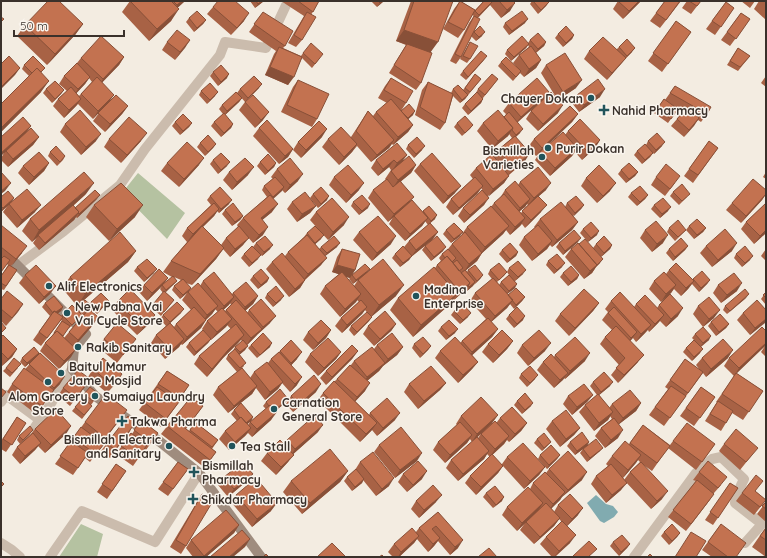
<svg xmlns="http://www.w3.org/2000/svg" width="767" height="558" font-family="Quicksand,sans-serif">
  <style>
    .green { fill: #b5c2a1 }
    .water { fill: #81abb0 }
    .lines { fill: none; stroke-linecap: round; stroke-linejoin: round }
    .street { stroke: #cbbcad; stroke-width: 10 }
    .secondary { stroke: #9f8c7e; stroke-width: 10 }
    .wall { fill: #a86245; fill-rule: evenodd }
    .shaded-wall { fill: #885038 }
    .building { fill: #c37250; stroke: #885038 }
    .poi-dot { fill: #21545b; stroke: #faf5ee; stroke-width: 1.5 }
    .labels { text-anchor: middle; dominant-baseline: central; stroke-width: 3; stroke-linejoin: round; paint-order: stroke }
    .poi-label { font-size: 12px; font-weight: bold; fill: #3a312b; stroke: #faf5ee; text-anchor: start }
  </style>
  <rect width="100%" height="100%" fill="#f3ece1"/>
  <path class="green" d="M138,173L185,213L167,239L122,193Z
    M81,524L103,534L97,557H59Z"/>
  <path class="water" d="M596,495L606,504L613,506L618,512L614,517L604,523L600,521L587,503Z"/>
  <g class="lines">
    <path class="street" d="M17,266L64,231L120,185L145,149L220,55L225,42L266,48L288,1
      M1,402L6,395L40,420
      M35,427L50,405L72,369
      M1,543L12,550L20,557
      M50,557L82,511L155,542L199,473
      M634,557L696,473L712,459L721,457L744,479L736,496L735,503L762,524L745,543"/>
    <path class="secondary" d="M1,249L86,334L74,349L72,369L95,396L159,441L199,473L261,557"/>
  </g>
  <path class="wall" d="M130,1H185L177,8L171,21L149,41L122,12Z
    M250,1H264L255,8Z
    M281,1H319L311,15L302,40L296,47L288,43L304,16Z
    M371,1H384L377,7Z
    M411,1H453L430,53L421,83L416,90L389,73L406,45L396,41Z
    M460,1L475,10L484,1H513L510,11L501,18L490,5L478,18L474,32L482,36L476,41L471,36L461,57L456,64L450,61L469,23L474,16L472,15L464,30L458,38L443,29L454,9Z
    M532,1H548L549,2L546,6L538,14L530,4Z
    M618,1H641L623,19L613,9Z
    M665,1H681L660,28L650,21Z
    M687,1H701L691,14L682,8Z
    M741,1H755L750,8Z
    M759,1H766V20L754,9Z
    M726,2L734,8L715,35L706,29Z
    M213,7L244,21L231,35L207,14Z
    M263,12L285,46L283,48L301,56L303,53L320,58L312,68L302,58L288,85L265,75L274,54L276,51L249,32Z
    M741,13L750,19L730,46L721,40Z
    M189,18L206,20L203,24L194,32L186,22Z
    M676,21L691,32L662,72L648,61Z
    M505,23H525L509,35L503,27Z
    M83,24L75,35L47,65L17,36L25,25Z
    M558,34L574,35L572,39L563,47L555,38Z
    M190,40L175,60L162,50L167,42Z
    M530,40L546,42L544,46L536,53L541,60L536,68L524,77L520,73L513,81L498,66L501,62L516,66L513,63L519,55L529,47L528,45L526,48L511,61L505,54L507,50L528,43Z
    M470,42V59L467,63L460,59Z
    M619,47L632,52L625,59L620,65L607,80L584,59L589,51L617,49Z
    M738,48L750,56L738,71L727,65Z
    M124,57L119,65L102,82L110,100L128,106L122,114L105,132L93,121L102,109L93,119L78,104L64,118L53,106L58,99L67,91L59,84L64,76L77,63L81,58ZM89,78L92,82L79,96L76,93L85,84Z
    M484,60L466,80L460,75L463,71Z
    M24,65L42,73L41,92L1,132V102L2,103L29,76L22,69Z
    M546,65L576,88L558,100V113L538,131L526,119L531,111L541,101L517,123L520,133L516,137L525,161L509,175L504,183L488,196L484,205L464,223L458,216L463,208L483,191L481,188L477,194L453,215L446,207L451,199L473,179L470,175L476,168L494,157L498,150L512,138L509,134L508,136L492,149L477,131L483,123L504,117L506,114L503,111L509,103L549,92L544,99H557L541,73Z
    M213,72L227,78L218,86L210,76Z
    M475,74L481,79L465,99L460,103L453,96L445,123L440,130L415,115L422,90L428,82L451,93L453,89L463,90Z
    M766,76V87L761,83Z
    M391,78L406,103L401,111L413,115L408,119L413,125L408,132L393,145L392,144L389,148L371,162L357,146L352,152L339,165L322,147L328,139L351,137L368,111L373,116L376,112L387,103L378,98L385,86Z
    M498,79L483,98L481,103L468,115L462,108L465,104L476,93L478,89Z
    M298,80L317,119L312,127L281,112L293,87Z
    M675,86L707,114L701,122L698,120L684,137L671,126L683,112L675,107L678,109L668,123L654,113L664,99L665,100Z
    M259,88L245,102L240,96L242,98L239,102L225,115L233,124L231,128L221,137L211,126L214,122L223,114L219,109L222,105L237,93L240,89Z
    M46,89L64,90L61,94L52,103L43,93Z
    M201,91L215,96L207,104L199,95Z
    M577,95L600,97L579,112L572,103Z
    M245,102L263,120L255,128L239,110Z
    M578,114L572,122L536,156L528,147L534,139Z
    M175,122L192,123L189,127L180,135L172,126Z
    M457,123L473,125L470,129L462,136L454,127Z
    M65,124L96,141L81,155L60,132Z
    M31,126L26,133L39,137L33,145L8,167L1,160V158L4,153L1,137Z
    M259,128L293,149L288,157L279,164L253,136Z
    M568,131L600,140L595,148L582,160L575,152L572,156L550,176L535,160L540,152L565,135Z
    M322,137L301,158L293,150L298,142Z
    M109,139L141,141L121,163L104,147Z
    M648,141L662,146L654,154L653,153L650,157L642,164L634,155L637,151L646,145Z
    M709,141L718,148L693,183L684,176Z
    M200,143L216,144L213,148L205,156L197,147Z
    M408,145L422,150L414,158L406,149Z
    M50,152L65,156L63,160L57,166L48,156Z
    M407,155L403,160L416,165L411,173L401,181L410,202L422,212L429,206L435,219L430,223L438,232L432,240L411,257L409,260L400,267L392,258L395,254L404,247L409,241L428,225L425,221L422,226L405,241L389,224L393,217L388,222L368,198L373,190L386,180L385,179L391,170L389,167L378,176L371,168L376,160Z
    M213,160L227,166L218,174L210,164Z
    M260,162L276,163L274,167L265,175L257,166Z
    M49,163L44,171L29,185L18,173L23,166Z
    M167,163L199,165L179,187L161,171Z
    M420,164L455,193L443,204L414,171Z
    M277,169L298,181L285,193L282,190L273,198L272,212L262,220L263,235L253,243L247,236L243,245L230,257L223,249L216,259L192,285L186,283L191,288L188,292L200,286L203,281L232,294L233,293L258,296L253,304L245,311L247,313L249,310L270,323L258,334L247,345L245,350L239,355L244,366L242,368L250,378L254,372L268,363L271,359L280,351L297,359L291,365L297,385L290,392L282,383L278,389L265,400L256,388L252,394L228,413L213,395L218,387L237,372L226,359L228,355L233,351L235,347L242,341L241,340L223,358L207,377L194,364L199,356L231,329L227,325L211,340L202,329L207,321L218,312L215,309L212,314L206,320L201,328L182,345L181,344L179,347L165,359L151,343L156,335L166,326L160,319L163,315L181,313L170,323L174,327L176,324L191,310L182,300L187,293L180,299L172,290L174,286L181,280L174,277L177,281L174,284L165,292L174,300L161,316L151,307L163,293L160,289L162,286L147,301L139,292L144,285L168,278L163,285L172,277L163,272L171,261L187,242L182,236L187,228L211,205L207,200L210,196L229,204L219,213L217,211L214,216L203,227L221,245L226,238L238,227L237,225L243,218L267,197L262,190L264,186L273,179L271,177ZM230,303L231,305L225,311L223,310Z
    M621,170L638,172L635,176L626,183L618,174Z
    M229,172L248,175L232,190L223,180Z
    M766,172V179L763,177Z
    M334,177L359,190L346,203L329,185Z
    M656,177L675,183L665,196L651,185Z
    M586,178L610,191L597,203L581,186Z
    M520,182L546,190L539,196L541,212L525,228L522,224L520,226L510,235L506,230L503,234L482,253L477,261L466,270L467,272L468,270L483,275L480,279L467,291L465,290L454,300V299L449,305L413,337L390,310L398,298L435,268L437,265L441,261L439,258L442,254L448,249L452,244L462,235V234L467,227L491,207L494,203L500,198L505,190L518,185ZM527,204L528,205L521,213L519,211L525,207Z
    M766,190V194L762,200L741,223L726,210L732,203Z
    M673,192L687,197L679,205L670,196Z
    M631,193L648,195L645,199L637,206L628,197Z
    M86,194L73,206L75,208L97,199L77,218L76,217L74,220L39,250L33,243L37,237L32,242L22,231L30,219Z
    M313,194L327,200L318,208L310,198Z
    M1,197L12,202L35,212L17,228L3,212L8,205L1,212Z
    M292,202L316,206L310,213L297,222L287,209Z
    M353,202L368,208L359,215L351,206Z
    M567,203L584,205L581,209L573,216L578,222L572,230L552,247L550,245L547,249L532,261L519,245L524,237L535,228L534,227L540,219L565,207Z
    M766,203V233L754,244L741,229L746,222Z
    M94,205L135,217L109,241L86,217Z
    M654,205L668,211L660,218L651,209Z
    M225,210L243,216L240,220L232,226L222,214Z
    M316,212L344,225L328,240L310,220Z
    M1,225L22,253L11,266L17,270L4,290L1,289V276L8,265L7,264L1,272Z
    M689,226L706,228L703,232L694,239L686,230Z
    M669,228L686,230L675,241L667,232Z
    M583,229L597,235L588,242L580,233Z
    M446,230L460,236L451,243L443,234Z
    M645,230L663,243L652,252L640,238Z
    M359,232L391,244L372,261L353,240Z
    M307,233L321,239L315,244L319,249L321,247H337L325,256L321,265L305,280L300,288L289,297L266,269L272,262L285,256L288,252L304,237Z
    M578,242L563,255L556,247L559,243Z
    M256,243L270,249L262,256L253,247Z
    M596,244L612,245L610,249L601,257L593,248Z
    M425,246L443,251L431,261L422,250Z
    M688,246L685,250L673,261L666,253L669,249Z
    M706,246L732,251L712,267L700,253Z
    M342,249L355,270L352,275L368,272L396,296L371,317H372L369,321L354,336L349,330L351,326L370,316L365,310L362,314L342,333L335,326L341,318L359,302L357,300L356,302L340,317L320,294L325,286L339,274L332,272L337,257ZM346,277L350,278L349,279L353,284L358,280L354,286Z
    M571,249L600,263L596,267L592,273L584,279L565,257Z
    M766,249V261L761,256Z
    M502,250L518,252L516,256L507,263L499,254Z
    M136,251L128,262L77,306L62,288L70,277Z
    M244,254L258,259L249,267L241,258Z
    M736,254L750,260L742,267L734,258Z
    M548,261L562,267L554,274L546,265Z
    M137,267L154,273L144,282L134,271Z
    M509,268L523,274L515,281V288L507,294L508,295L525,297L522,301L514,309L510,304L507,308L491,322L498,329L492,337L472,355L478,362L472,369L458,383L435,358L440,351L460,343L462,341L486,319L470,301L475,293L492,279L488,274L490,270L507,272ZM507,272L509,275L501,282L499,285L497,282L504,276Z
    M669,270L692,280L693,279L710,280L707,284L699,292L692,284L688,289L681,296L674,289L671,293L661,302L649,289L654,281L666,274Z
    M563,273L579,275L577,279L568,286L560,277Z
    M25,275L50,294L39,304L19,283Z
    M253,276L269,278L267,282L258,289L250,280Z
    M718,285L737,291L721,303L713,293Z
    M766,292V305L761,299Z
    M267,294L281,300L273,307L265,298Z
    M746,298L727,314L723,310L725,306Z
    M1,299L23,304L6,326L1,321Z
    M611,301L634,307L636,304L657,308L659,305L678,316L666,327L660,321L649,332L648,330L636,342L633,338L630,341L638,362L618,383L611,375L619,365L600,344L605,337L612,330L602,320L608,312L605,309Z
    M91,302L106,304L97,314L93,310L92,312L93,325L74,347L71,357L59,369L40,351L45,343L51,337L62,321L61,320L41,346L33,340L50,316L42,307L45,303L63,307L61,311L58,313L61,316L62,315L79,319L69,328H68L63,336L64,338L69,332L83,315L77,310L80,306L90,304Z
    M117,302L150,323L137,335L112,310Z
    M599,303L593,311L569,336L555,321L560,314Z
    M698,306L714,318L703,327L693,314Z
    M766,310V321L750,335L737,320L743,313Z
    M454,311L468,317L460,324L451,315Z
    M509,315L523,320L514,328L506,319Z
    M711,322L729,324L726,328L716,336L708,326Z
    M396,324L391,331L374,346L363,334L368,326Z
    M441,327L455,333L446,340L438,331Z
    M331,330L326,338L313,350L303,340L308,332Z
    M766,331V357L761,352L765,346L736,373L763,391L743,420L732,413L721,431L705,421L717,402H716L735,375L734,376L724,366L729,358Z
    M695,334L709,340L701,347L700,353L692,361L683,352L686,348L694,340L692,338Z
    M1,337L17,349L12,357L2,366L1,365Z
    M104,339L130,346L117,363L98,347Z
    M211,339L208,343L194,356L186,347L189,343Z
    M513,341L507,349L493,363L482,352L488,344Z
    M414,344L431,346L428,350L420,358L412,348Z
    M251,345L270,347L257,358L248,348Z
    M377,345L403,347L397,355L383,366L379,371L367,381L365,391L355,401L369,415L370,413L395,420L377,436L372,430L360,442L318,400L323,393L351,365L354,361L374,349Z
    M522,345L545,351L528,366L517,353Z
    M34,347L60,384L53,391L36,414L7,392L12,384L35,358L25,367L20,362L22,358Z
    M358,351L352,359L326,385L320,378L326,371Z
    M341,352L336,359L318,376L305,362L310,354Z
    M555,355L585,361L565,379L564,378L554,388L537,370L543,362L554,357Z
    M702,358H728L706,377L703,373L664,426L649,415L668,389L665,387L685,359L700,370L696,365Z
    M6,368H18L10,377L3,371Z
    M93,369L117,382L107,393L88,377Z
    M167,371L189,385L178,402H179L161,427L139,410Z
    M521,374L535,379L527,387L519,378Z
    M90,379L70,406L58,396L63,388Z
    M593,382L610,386L599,395L609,408L612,404L641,403L636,411L619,424L618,438L605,448L595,436L601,428L612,419L610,416L608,420L594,431L579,412L585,405L597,395L590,386Z
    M446,383L440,390L418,409L404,392L409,384Z
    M701,387L715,397L694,426L680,416Z
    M316,392L293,412L286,404L291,396Z
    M84,394H99L91,405L89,410L82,419L72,411L82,399V398Z
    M593,395L587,402L572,415L563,404L568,396Z
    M191,397L203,406L186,429L189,431L195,422L218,440L212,449L216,452L205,468L161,434L173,419H174Z
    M288,399L285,403L275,411L271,420L252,437L248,433L245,436L229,450L219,439L225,431L237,421L231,414L234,410L253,417L251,421L247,424L248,425L250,422L266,409L263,406L266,402Z
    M517,401L531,406L522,414L514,405Z
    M498,415L492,423L497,422L500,418L527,423L521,431L509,442L507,440L504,444L490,457L487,454L484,459L458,481L446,468L451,460L478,438L481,434L472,442L470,439L467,443L445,463L433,450L438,442L457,425L456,424L461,416Z
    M17,417L26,423L6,452L1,449V441Z
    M121,418L102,443L104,444L90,462L85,458L73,475L55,464L85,422Z
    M141,420L158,433L146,450L145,449L133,466L116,454L131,433L132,434Z
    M552,421L580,428L574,435L560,447L546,429Z
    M643,425L670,445L673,441L715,444L696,470L668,448L652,471L642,464L662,499L651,509L624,480L621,490L606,503L591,484L596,476L608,466L606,464L612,456L629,444ZM638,460L640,462L630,472L624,480L623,478Z
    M35,429L66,434L45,453L38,446L35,450L20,464L12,455L17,447L30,435Z
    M131,430L110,458L101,451L107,443Z
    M318,432L293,454L288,462L276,475L261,461L267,453L284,445L287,440Z
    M30,434L20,444L17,440L19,436Z
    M537,439L551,442L542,451L534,443Z
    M570,442H589L587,446L575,455L567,446Z
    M724,444L752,455L740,470L719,451Z
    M379,445L417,461L395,478L374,452Z
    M583,449L600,451L587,462L580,453Z
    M540,455H560L557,459L547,469L538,459Z
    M507,457L545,467L539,475L524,489L503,466L498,473L476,495L465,483L470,476L502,464Z
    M178,462L188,469L168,496L158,489Z
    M360,462L389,486L376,496L363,480L362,483L352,491L344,481L347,477L355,470Z
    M116,464L126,471L107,499L97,492Z
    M549,469L582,480L562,497L560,500L551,508L554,512L558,505L578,515L567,526L570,543L555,557H552L540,544L546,537L562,522L559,519L554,526L534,544L520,530L525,523L517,531L502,515L507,507L530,489L533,483L546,473Z
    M348,471L340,482L302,514L283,492L291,481Z
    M699,472L721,485L714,493L709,501L686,531L668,517L696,481L693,480Z
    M253,474L247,481L228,497L218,485L224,477Z
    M403,474L422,479L407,492L398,482Z
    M730,483L738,488L713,525L705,520Z
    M755,491L766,500L754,515L736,501L742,493Z
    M486,493L502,501L493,508L483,497Z
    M202,494L186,546L181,554L170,547L197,502Z
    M236,495L271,511L252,527L231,502Z
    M416,501L436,502L419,518L411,509Z
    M766,502V522L757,514Z
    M438,512L458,548L450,555L438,541L434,546L428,552L417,539L414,543L399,557H393L388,552L394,544L416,532L419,528Z
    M721,524L736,557H712L702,550Z
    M239,525L234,533L206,557H193L186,548L191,540Z
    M766,527V557L752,547Z
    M664,532L680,533L677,537L669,545L661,536Z
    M613,542L630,544L627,548L619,556L610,546Z"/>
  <path class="shaded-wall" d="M182,1H185L172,13L177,5Z
    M262,1H264L255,8L258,4Z
    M382,1H384L377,7L380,3Z
    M493,1L490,5L476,19L479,15Z
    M639,1H641L623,19L629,11Z
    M549,2L546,6L538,14L541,10Z
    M515,3L510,11L501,18L507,10Z
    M179,9L171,21L149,41L157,29Z
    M249,13L244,21L231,35L237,28Z
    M528,19L525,23L509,35L512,31Z
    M206,20L203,24L194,32L197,28Z
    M83,24L75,35L47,65L55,54Z
    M404,30L438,42L430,53L396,41Z
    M485,32L482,36L476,41L479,37Z
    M574,35L572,39L563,47L566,43Z
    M190,40L185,48L175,60L180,52Z
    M546,42L544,46L535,53L538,49Z
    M529,44L526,48L511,61L514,57Z
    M635,48L632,52L625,59L620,65L607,80L612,73L627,56Z
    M487,56L484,60L466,80L468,77Z
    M124,57L119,65L98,87L103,79Z
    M541,60L536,68L524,77L529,69Z
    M270,67L294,77L288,85L265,75Z
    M20,68L15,75L1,89V87Z
    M229,74L227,78L218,86L221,82Z
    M90,77L85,84L73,97L78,89Z
    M582,80L576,88L558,100L563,92Z
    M49,81L41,92L1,132V128Z
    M262,84L259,88L245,102L248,98Z
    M605,89L600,97L579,112L584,105Z
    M64,90L61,94L52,103L55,99Z
    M218,92L215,96L207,104L210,100Z
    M549,92L544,99L515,124L521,117Z
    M114,95L109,102L93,119L98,111Z
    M468,95L465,99L460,103L462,100Z
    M242,98L239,102L225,115L227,111Z
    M81,99L76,106L64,118L69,110Z
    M483,99L481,103L468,115L471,111Z
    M563,105L558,113L538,131L543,124Z
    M128,106L122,114L105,132L110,124Z
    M415,111L413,115L403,124L406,120Z
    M269,112L263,120L255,128L261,120Z
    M578,114L572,122L536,156L542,148Z
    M699,118L694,126L684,137L689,130Z
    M192,123L189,127L180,135L183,131Z
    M233,124L231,128L221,137L224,133Z
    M413,125L408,132L393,145L398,137Z
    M31,126L25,134L1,156V153Z
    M513,128L508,136L492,149L498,141Z
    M327,129L322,137L301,158L306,150Z
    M523,129L520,133L513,139L516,135Z
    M147,133L141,141L121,163L127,155Z
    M101,134L96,141L81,155L86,147Z
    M39,137L33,145L8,167L13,159Z
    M394,140L389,148L371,162L377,155Z
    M600,140L595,148L582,160L588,152Z
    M665,142L662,146L654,154L656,150Z
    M216,144L213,148L205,156L208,152Z
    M357,144L352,152L339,165L344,157Z
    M425,146L422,150L414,158L416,154Z
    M577,148L572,156L550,176L555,168Z
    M293,149L288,157L279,164L285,156Z
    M530,153L525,161L508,175L514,168Z
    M653,153L650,157L642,164L645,160Z
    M407,155L401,163L392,171L397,163Z
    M204,158L199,165L179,187L184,179Z
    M394,160L389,167L378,176L383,169Z
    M230,162L227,166L218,174L221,170Z
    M49,163L44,171L29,185L34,177Z
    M276,163L274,167L265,175L268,171Z
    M416,165L411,173L393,188L398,180Z
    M254,167L248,175L232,190L237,182Z
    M638,172L635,176L626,183L629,179Z
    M303,174L298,181L285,193L290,185Z
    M509,176L504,183L488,197L493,189Z
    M11,183L5,191L1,194V191Z
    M94,183L86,194L32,242L39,230Z
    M364,183L359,190L346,203L351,195Z
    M551,183L546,190L528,205L534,198Z
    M616,183L610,191L597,203L603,196Z
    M461,186L455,193L443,204L448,196Z
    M483,186L477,194L453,215L459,208Z
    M284,187L282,191L271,201L273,197Z
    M766,194L762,200L741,223L746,216Z
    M100,195L97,199L77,218L79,214Z
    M648,195L645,199L637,206L640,202Z
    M329,196L327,200L318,208L321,204Z
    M414,197L408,204L388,222L394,214Z
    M14,198L12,202L1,212L3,208Z
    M489,198L484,205L464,223L470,215Z
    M530,199L525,207L514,216L520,208Z
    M232,200L229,204L219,213L221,209Z
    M278,204L272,212L255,226L261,218Z
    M370,204L368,208L359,215L362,211Z
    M41,205L35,212L17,228L22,220Z
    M143,205L135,217L109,241L117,229Z
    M547,205L541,212L525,228L531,220Z
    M584,205L581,209L573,217L575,213Z
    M316,206L310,213L297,222L302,214Z
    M671,207L668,211L660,218L662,214Z
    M219,209L214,216L187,242L193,234Z
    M79,212L74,220L39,250L45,243Z
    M437,215L435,219L428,225L431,221Z
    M243,216L240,220L232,226L235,222Z
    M349,217L344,225L328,240L333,232Z
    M428,218L422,226L405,241L410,234Z
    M525,218L520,226L510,235L515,227Z
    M578,222L572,230L552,247L557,240Z
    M509,226L503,234L480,255L485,247Z
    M268,227L263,235L253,243L259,235Z
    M706,228L703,232L694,239L697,235Z
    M766,230V233L754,244L760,236Z
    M599,231L597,235L588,242L591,238Z
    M438,232L432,240L411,257L416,250Z
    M463,232L460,236L451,243L454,239Z
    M324,235L321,239L312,247L315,243Z
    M668,235L663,243L652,252L657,244Z
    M396,236L391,244L372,261L377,253Z
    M249,238L243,245L230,257L235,249Z
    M581,238L578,242L563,255L565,251Z
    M552,241L547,249L532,261L538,254Z
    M340,243L337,247L324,257L327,253Z
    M737,243L732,251L712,267L718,260Z
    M273,245L270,249L262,256L264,252Z
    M612,245L610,249L601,257L604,253Z
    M27,246L22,253L11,267L16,259Z
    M688,246L685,250L673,261L675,257Z
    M446,247L443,251L431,261L434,257Z
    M224,248L216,259L192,285L200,274Z
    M136,251L128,262L77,306L85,294Z
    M518,252L516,256L507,263L510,259Z
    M482,253L477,261L464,272L469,264Z
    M261,255L258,259L249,267L252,263Z
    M412,256L409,260L400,267L403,263Z
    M753,256L750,260L742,267L745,263Z
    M327,258L321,265L302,282L308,274Z
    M603,259L600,263L596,267L592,273L584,279L590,271Z
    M565,263L562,267L554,274L557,270Z
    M337,265L355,270L350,278L332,272Z
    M157,269L154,273L144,282L147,278Z
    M370,269L367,273L353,284L356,280Z
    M526,270L523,274L515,281L518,277Z
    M483,275L480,279L474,285L477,281Z
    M579,275L577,279L568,286L571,282Z
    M168,278L162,286L147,301L152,293Z
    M269,278L267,282L258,289L261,285Z
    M305,280L300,288L289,297L295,289Z
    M710,280L707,284L699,292L701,288Z
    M177,281L164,294L166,290Z
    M694,281L688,289L681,296L686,288Z
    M475,282L473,286L467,291L469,287Z
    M470,283L464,291L454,300L460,292Z
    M742,283L737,291L721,303L727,295Z
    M517,284L515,288L506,295L509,291Z
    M404,285L396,296L371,317L379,305Z
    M676,285L671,293L661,302L666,294Z
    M56,286L50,294L39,304L44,297Z
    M191,288L188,292L180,299L183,295Z
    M361,294L356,302L340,317L345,309Z
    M457,294L449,305L413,337L421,325Z
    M749,294L746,298L727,314L730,311Z
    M258,296L253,304L240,315L245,307Z
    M284,296L281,300L273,307L276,303Z
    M234,297L229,305L219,314L224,306Z
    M525,297L522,301L514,309L516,305Z
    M513,300L507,308L490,323L495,316Z
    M109,301L106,304L97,314L99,310Z
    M599,303L593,311L569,336L575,328Z
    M23,304L18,312L6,326L12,318Z
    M218,306L212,314L202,323L207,315Z
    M63,307L61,311L52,318L54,314Z
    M367,307L362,314L342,333L347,325Z
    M683,308L678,316L666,327L671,319Z
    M184,309L181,313L167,326L170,322Z
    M720,310L714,318L703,327L709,319Z
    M471,313L468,317L460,324L463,320Z
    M82,315L79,319L69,328Z
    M155,315L150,323L137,335L143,328Z
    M664,315L658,323L649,332L655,324Z
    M276,316L270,323L258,334L263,327Z
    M525,316L523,320L514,328L517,324Z
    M98,317L93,325L73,348L78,340Z
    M372,317L369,321L354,336L357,332Z
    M232,319L226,327L211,340L217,332Z
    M766,319V321L765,323L750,335L755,328Z
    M206,320L201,328L182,345L187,337Z
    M396,324L391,331L374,346L380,339Z
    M729,324L726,328L716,336L719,332Z
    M651,325L645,333L636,342L641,334Z
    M262,329L256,336L246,346L251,338Z
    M458,329L455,333L446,340L449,336Z
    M498,329L492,337L467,360L472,352Z
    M331,330L326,338L313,350L318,343Z
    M637,332L631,340L625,346L631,338Z
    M244,335L238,343L223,358L207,377L212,369L228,350Z
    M711,336L709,340L700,347L703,343Z
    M184,339L179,347L165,359L171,351Z
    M211,339L208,343L194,356L196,352Z
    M513,341L507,349L493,363L499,355Z
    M272,343L270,347L257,358Z
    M551,343L545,351L528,366L534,358Z
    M766,343V344L765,346L734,376L739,368Z
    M248,346L245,350L238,356L240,352Z
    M431,346L428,350L420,358L423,354Z
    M403,347L397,355L383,366L379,371L362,385L367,377L384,364L388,359Z
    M17,349L12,357L2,366L8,359Z
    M76,349L71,357L59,369L64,361Z
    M703,349L700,353L692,361L694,357Z
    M733,350L728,358L706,377L711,369Z
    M358,351L352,359L326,385L332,377Z
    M302,352L297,359L286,371L291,363Z
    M341,352L336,359L318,376L324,368Z
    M39,353L36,357L25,367L27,363Z
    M590,353L585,361L565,379L570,371Z
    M644,355L638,362L618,383L624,375Z
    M478,362L472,369L458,383L463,375Z
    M568,373L563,380L554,388L560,380Z
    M122,374L117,382L107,393L113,386Z
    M538,375L535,379L527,387L530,383Z
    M65,376L60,384L53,391L36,414L54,388Z
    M302,377L297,385L290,392L295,384Z
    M90,379L85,387L70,406L76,398Z
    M283,382L278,389L265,400L270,392Z
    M613,382L610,386L598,396L601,392Z
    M370,383L365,391L352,405L357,397Z
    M446,383L440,390L418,409L424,401Z
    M321,384L316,392L293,412L299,405Z
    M257,386L252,394L228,413L234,406Z
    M593,395L587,402L572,415L577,407Z
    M288,399L285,403L271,415L274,411Z
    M533,403L531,406L522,414L525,410Z
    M641,403L636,411L618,425L623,418Z
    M127,410L100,446L105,438Z
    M277,412L271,420L252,437L257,429Z
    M613,412L608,420L594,431L599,423Z
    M400,413L395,420L377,436L383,428Z
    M498,415L492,423L472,442L477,434Z
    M253,417L251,421L243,428L245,424Z
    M377,423L372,430L360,442L366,434Z
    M527,423L521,431L509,442L515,434Z
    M323,425L318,432L290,457L295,449Z
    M71,426L66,434L45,453L51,445Z
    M251,428L245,436L229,450L235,442Z
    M580,428L574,435L560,447L566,439Z
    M33,430L30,434L20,444L23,440Z
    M623,430L618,438L605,448L611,440Z
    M472,435L467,443L445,463L450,455Z
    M509,436L504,444L490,457L495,449Z
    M551,442L542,451L544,448Z
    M589,442L587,446L575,455L577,451Z
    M41,443L35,450L20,464L25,456Z
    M603,448L600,451L587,462L590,458Z
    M489,451L484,459L458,481L463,474Z
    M422,453L417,461L395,478L400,470Z
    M294,455L288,462L276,475L281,467Z
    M560,455L557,459L547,469L549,465Z
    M641,455L636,463L623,478L628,470Z
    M503,466L498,473L476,495L481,487Z
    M545,467L539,475L524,489L530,481Z
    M348,471L340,482L302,514L310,503Z
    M427,471L422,479L407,492L413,485Z
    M587,472L582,480L562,497L568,490Z
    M253,474L247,481L228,497L234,489Z
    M394,478L389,486L376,496L382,489Z
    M364,479L362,483L352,491L355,487Z
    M627,483L621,490L606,503L612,495Z
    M668,491L662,499L651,509L657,501Z
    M565,492L560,500L548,512L553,504Z
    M714,494L709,501L686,531L691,524Z
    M442,495L436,502L419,518L424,510Z
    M504,497L502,501L493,508Z
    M277,503L271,511L252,527L257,519Z
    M543,503L538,511L517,531L522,523Z
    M583,508L578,515L566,527L572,519Z
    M560,518L554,526L534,544L540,537Z
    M239,525L234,533L206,557H203Z
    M680,533L677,537L669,545L672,541Z
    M576,535L570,543L554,557L559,551Z
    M419,536L414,543L399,557H398L401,552Z
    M440,538L434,546L428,552L433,544Z
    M250,539L245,547L233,557H229Z
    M463,540L458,548L450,555L455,547Z
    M630,544L627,548L619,556L621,552Z"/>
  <path class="building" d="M48,1H59L83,24L55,54L25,25Z
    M130,1H171L179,9L157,29Z
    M173,1H182L177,5Z
    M218,1H235L249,13L237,28L213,7Z
    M256,1H262L258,4Z
    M298,1H319L313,12Z
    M378,1H382L380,3Z
    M414,1H453L438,42L404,30Z
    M460,1L475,10L464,30L448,22Z
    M484,1H493L479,15L475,11Z
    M499,1H513L515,3L507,10Z
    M533,1H548L549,2L541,10Z
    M618,1H639L629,11Z
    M665,1H680L666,20L656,13Z
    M689,1H701L697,6Z
    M726,2L734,8L721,27L712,21Z
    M197,11L206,20L197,28L189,18Z
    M522,11L528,19L512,31L505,23Z
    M263,12L293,31L285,46L254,24Z
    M307,12L316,17L302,40L294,35Z
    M741,13L750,19L736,39L727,32Z
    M474,16L480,19L461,57L455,54Z
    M1,17L4,19L1,22Z
    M676,21L691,32L668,64L653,53Z
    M480,26L485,32L479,37L474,32Z
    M566,26L574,35L566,43L558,34Z
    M177,30L190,40L180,52L167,42Z
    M538,33L546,42L538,49L530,40Z
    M101,36L124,57L103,79L81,58Z
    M522,36L529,44L514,57L507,50Z
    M603,37L626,58L612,73L589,51Z
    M627,39L635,48L627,56L619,47Z
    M470,42L478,46L470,59L463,56Z
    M311,43L323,54L315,64L303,53Z
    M407,44L432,53L421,83L394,65Z
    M531,46L541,60L529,69L519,55Z
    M279,47L302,57L294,77L270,67Z
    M738,48L750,56L740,67L730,61Z
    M481,51L487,56L468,77L463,71Z
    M565,53L582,80L563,92L546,65Z
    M9,56L20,68L1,87V64Z
    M33,56L45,68L41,72L37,68L32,73L24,65Z
    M506,57L521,71L516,77L501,62Z
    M77,63L90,77L78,89L64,76Z
    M221,65L229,74L221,82L213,72Z
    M37,68L49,81L1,128V102L2,103Z
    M475,74L481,79L470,92L465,88Z
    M492,74L498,79L485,95L478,89Z
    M254,76L262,84L248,98L240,89Z
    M97,77L114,95L98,111L81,94Z
    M391,78L413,91L406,103L384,90Z
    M537,78L549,92L521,117L509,103Z
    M598,79L605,89L584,105L577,95Z
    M298,80L329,94L317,119L287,105Z
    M55,81L64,90L55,99L46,89Z
    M428,82L453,94L445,123L420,107Z
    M210,83L218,92L210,100L201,91Z
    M458,85L468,95L462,100L453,89Z
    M675,86L711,107L707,114L670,93Z
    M71,87L81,99L69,110L58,99Z
    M236,92L242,98L227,111L222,105Z
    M477,92L483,99L471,111L465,104Z
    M551,92L563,105L543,124L531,111Z
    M116,95L128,106L110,124L98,113Z
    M253,95L269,112L261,120L245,102Z
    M391,99L413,125L398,137L376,112Z
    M664,99L678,109L671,119L657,109Z
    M409,104L415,111L408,118L401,111Z
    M570,106L578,114L542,148L534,139Z
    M687,107L699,118L689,130L677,119Z
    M80,110L101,134L86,147L65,124Z
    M498,110L513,128L498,141L483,123Z
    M368,111L394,140L377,155L356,131Z
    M509,112L523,129L516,135L512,130L513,128L504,117Z
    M224,113L233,124L224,133L214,122Z
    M183,114L192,123L183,131L175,122Z
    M465,116L473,125L465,133L457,123Z
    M23,117L31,126L1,153V137Z
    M129,117L147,133L127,155L109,139Z
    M580,119L600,140L588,152L568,131Z
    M267,120L293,149L285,156L259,128Z
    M319,121L327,129L306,150L298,142Z
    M341,127L357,144L344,157L328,139Z
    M31,128L39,137L13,159L6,151Z
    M563,132L577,148L555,168L540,152Z
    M657,133L665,142L656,150L648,141Z
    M208,135L216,144L208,152L200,143Z
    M515,136L530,153L514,168L498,150Z
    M417,137L425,146L416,154L408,145Z
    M709,141L718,148L698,175L689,169Z
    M187,142L204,158L184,179L167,163Z
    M397,143L407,155L397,163L394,160L383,169L376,160Z
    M645,144L653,153L645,160L637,151Z
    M56,146L65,156L60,162L50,152Z
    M39,152L49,163L34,177L23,166Z
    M221,153L230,162L221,170L213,160Z
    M432,153L461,186L448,196L420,164Z
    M268,154L276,163L268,171L260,162Z
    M492,154L509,176L493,189L476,168Z
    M409,156L416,165L398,180L391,171Z
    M245,158L254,167L237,182L229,172Z
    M290,158L303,174L290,185L277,169Z
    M629,163L638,172L629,179L621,170Z
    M666,164L680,176L670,189L656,177Z
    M348,165L364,183L351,195L334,177Z
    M599,165L616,183L603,196L586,178Z
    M538,167L551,183L534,198L520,182Z
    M1,172L11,183L1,191Z
    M84,172L94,183L39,230L30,219Z
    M275,177L284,187L273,197L264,186Z
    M475,177L483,186L459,208L451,199Z
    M387,179L393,187L400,181L414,197L394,214L373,190Z
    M753,179L766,190V194L746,216L732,203Z
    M515,181L530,199L520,208L505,190Z
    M121,183L143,205L117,229L94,205Z
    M682,184L690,194L682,201L673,192Z
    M640,186L648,195L640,202L631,193Z
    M220,187L232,200L221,209L210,196Z
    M321,187L329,196L321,204L313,194Z
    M27,189L41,205L22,220L9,204Z
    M95,190L100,195L79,214L78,213L79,212L75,208Z
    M482,190L489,198L470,215L463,208Z
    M8,191L14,198L3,208L1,206V197Z
    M305,192L316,206L302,214L292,202Z
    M504,194L525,218L515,227L494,203Z
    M270,195L278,204L261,218L268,227L259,235L243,218Z
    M362,195L370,204L362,211L353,202Z
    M538,196L547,205L531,220L522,211Z
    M576,196L584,205L575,213L567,203Z
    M332,198L349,217L333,232L316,212Z
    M663,198L671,207L662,214L654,205Z
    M412,200L428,218L410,234L394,216Z
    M561,202L578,222L557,240L540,219Z
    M214,203L219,209L193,234L187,228Z
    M233,203L243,216L235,222L225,210Z
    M766,203V230L760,236L746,222Z
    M73,205L79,212L45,243L38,235Z
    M429,206L437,215L431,221L423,211Z
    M491,206L509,226L485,247L467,227Z
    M378,216L396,236L377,253L359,232Z
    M697,219L706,228L697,235L689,226Z
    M678,220L686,230L678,237L669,228Z
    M656,221L668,235L657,244L645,230Z
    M591,222L599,231L591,238L583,229Z
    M430,223L438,232L416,250L409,241Z
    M454,223L463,232L454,239L446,230Z
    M1,225L27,246L16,259L1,247Z
    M538,225L552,241L538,254L524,237Z
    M202,226L224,248L200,274L171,261Z
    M239,226L249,238L235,249L226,238Z
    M315,226L324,235L315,243L307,233Z
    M725,229L737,243L718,260L706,246Z
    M574,230L581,238L565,251L559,243Z
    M120,232L136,251L85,294L70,277Z
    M465,232L482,253L469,264L452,244Z
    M307,235L327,258L308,274L288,252Z
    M265,236L273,245L264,252L256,243Z
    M334,236L340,243L327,253L321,247Z
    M437,236L446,247L434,257L425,246Z
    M604,236L612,245L604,253L596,244Z
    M681,238L688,246L675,257L669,249Z
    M585,239L603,259L597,265L579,244Z
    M510,243L518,252L510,259L502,250Z
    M578,243L597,265L590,271L571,249Z
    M252,246L261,255L252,263L244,254Z
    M403,246L412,256L403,263L395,254Z
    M745,246L753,256L745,263L736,254Z
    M342,249L360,254L355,270L337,265Z
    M448,249L456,258L452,262L447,256L445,258L442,254Z
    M282,253L305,280L295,289L272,262Z
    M557,254L565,263L557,270L548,261Z
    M4,256L10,260L1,272V259Z
    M447,256L470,283L460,292L437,265Z
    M147,259L157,269L147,278L137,267Z
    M383,259L404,285L379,305L358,280Z
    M457,260L463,268L459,271L453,263Z
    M518,261L526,270L518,277L509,268Z
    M499,263L507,272L499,280L490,270Z
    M676,263L694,281L686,288L669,270Z
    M365,264L370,269L356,280L352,275Z
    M9,265L17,270L6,286L1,283V276Z
    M36,265L56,286L44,297L25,275Z
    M475,265L483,275L477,281L468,270Z
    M571,266L579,275L571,282L563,273Z
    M434,267L457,294L421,325L398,298Z
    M159,269L168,278L152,293L144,285Z
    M261,269L269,278L261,285L253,276Z
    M465,270L475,282L469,287L468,286L470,283L461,273Z
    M702,271L710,280L701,288L693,279Z
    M214,272L234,297L224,306L203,281Z
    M342,272L361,294L345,309L325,286Z
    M664,272L676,285L666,294L654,281Z
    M734,273L742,283L727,295L718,285Z
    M509,275L517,284L509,291L501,282Z
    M173,276L177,281L166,290L162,285Z
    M493,278L513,300L495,316L475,293Z
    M183,279L191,288L183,295L174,286Z
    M246,282L258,296L245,307L233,293Z
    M198,283L218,306L207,315L188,292Z
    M276,286L284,296L276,303L267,294Z
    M516,288L525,297L516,305L508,295Z
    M130,289L155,315L143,328L117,302Z
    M584,289L599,303L575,328L560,314Z
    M745,289L749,294L730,311L725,306Z
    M7,291L23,304L12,318L1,309V299Z
    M164,291L174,300L164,312L154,303Z
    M620,292L651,325L641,334L611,301Z
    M766,292V298L763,295Z
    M101,293L109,301L99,310L91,302Z
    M670,294L683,308L671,319L659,305Z
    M645,295L664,315L655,324L636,304Z
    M54,296L63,307L56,312L54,311L53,313L45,303Z
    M709,297L720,310L709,319L698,306Z
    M261,299L276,316L263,327L249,310Z
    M85,300L94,308L91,311L89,309L86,312L80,306Z
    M236,300L262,329L251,338L226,310Z
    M361,300L367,307L347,325L341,318Z
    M757,300L766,310V319L755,328L743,313Z
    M177,302L184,309L170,322L163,315Z
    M463,304L471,313L463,320L454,311Z
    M72,305L82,315L72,325L62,315Z
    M194,307L206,320L187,337L176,324Z
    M517,307L525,316L517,324L509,315Z
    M614,307L637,332L631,338L608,313Z
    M222,308L232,319L217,332L207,321Z
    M89,309L98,317L78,340L69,332Z
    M54,311L63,317L47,338L39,332Z
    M385,311L396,324L380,339L368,326Z
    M367,312L372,317L357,332L351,326Z
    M720,314L729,324L719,332L711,322Z
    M488,318L498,329L472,352L462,341Z
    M321,320L331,330L318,343L308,332Z
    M449,320L458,329L449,336L441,327Z
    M62,321L70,326L63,336L57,331L55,333H54Z
    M1,322L6,328L1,333Z
    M117,323L136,339L123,355L104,339Z
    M170,323L184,339L171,351L156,335Z
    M236,324L244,335L228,350L212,369L199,356Z
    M616,326L644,355L624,375L616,368L625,358L605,337Z
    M703,327L711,336L703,343L695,334Z
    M762,327L766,331V343L739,368L729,358Z
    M203,330L211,339L196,352L189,343Z
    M502,330L513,341L499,355L488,344Z
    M539,330L551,343L534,358L522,345Z
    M57,331L76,349L64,361L45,343Z
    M263,333L272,343L260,355L251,345Z
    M392,333L403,347L388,359L377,345Z
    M3,335L17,349L8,359L1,352V337Z
    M423,337L431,346L423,354L414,344Z
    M455,337L478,362L463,375L440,351Z
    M575,337L590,353L570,371L555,355Z
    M328,338L341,352L324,368L310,354Z
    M723,339L733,350L711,369L702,358Z
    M243,340L248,346L240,352L235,347Z
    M291,340L302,352L291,363L280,351Z
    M694,340L703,349L694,357L686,348Z
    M352,345L358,351L332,377L326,371Z
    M34,347L39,353L27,363L22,358Z
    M372,347L385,363L367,377L354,361Z
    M235,349L246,363L240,368L228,355Z
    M279,352L302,377L295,384L271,359Z
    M40,353L65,376L54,388L29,364Z
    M551,354L568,373L560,380L543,362Z
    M14,358L21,364L12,373L6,368Z
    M103,358L122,374L113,386L93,369Z
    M685,359L703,372L688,393L670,380Z
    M267,362L283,382L270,392L254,372Z
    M350,365L370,383L357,397L337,379Z
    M431,366L446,383L424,401L409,384Z
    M530,366L538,375L530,383L521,374Z
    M24,368L54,390L42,406L12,384Z
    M242,368L257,386L234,406L218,387Z
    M78,370L90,379L76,398L63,388Z
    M167,371L189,385L180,398L158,384Z
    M604,372L613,382L601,392L593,382Z
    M736,373L763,391L749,412L722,394Z
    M314,375L321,384L299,405L291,396Z
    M334,381L377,423L366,434L323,393Z
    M584,384L593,395L577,407L568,396Z
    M671,386L686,396L670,418L655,407Z
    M90,387L99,394L93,401L84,394Z
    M157,387L179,402L166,419L145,403Z
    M701,387L715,397L700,418L686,408Z
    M1,388L6,392L1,398Z
    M280,389L288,399L275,410L270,405L269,406L266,402Z
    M630,390L641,403L623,418L612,404Z
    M525,393L533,403L525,410L517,401Z
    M106,394L127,410L105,438L85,422Z
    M598,394L613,412L599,423L585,405Z
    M191,397L203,406L187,427L174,418Z
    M481,397L498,415L477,434L461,416Z
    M83,398L92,406L84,415L75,407Z
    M387,398L400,413L383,428L370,413Z
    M718,401L733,411L726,423L710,414Z
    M241,403L253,417L246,423L241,417L240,418L234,410Z
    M270,405L277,412L257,429L250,422Z
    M512,407L527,423L515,434L500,418Z
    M56,409L71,426L51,445L35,429Z
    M566,410L580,428L566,439L552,421Z
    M315,415L323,425L295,449L287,440Z
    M128,416L136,422L115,450L107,443Z
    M17,417L26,423L12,445L3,439Z
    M241,417L251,428L235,442L225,431Z
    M614,418L623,430L611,440L601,428Z
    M173,419L216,452L210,460L167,426Z
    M141,420L158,433L151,443L134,430Z
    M495,421L509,436L495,449L481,434Z
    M195,422L218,440L212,447L190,430Z
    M460,422L472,435L450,455L438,442Z
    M687,423L715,444L702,462L673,441Z
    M643,425L670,446L657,463L630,443Z
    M30,426L33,430L23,440L19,436Z
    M81,427L104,444L96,454L73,438Z
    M401,427L422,453L400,470L379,445Z
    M736,429L758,448L746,462L724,444Z
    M582,432L589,442L577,451L570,442Z
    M33,433L41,443L25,456L17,447Z
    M131,433L147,445L138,458L121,446Z
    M544,433L551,442L544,448L537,439Z
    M477,437L489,451L463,474L451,460Z
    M596,439L603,448L590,458L583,449Z
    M280,440L294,455L281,467L267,453Z
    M71,441L88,453L78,468L60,456Z
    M625,441L641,455L628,470L612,456Z
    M523,443L545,467L530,481L507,457Z
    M551,445L560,455L549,465L540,455Z
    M330,449L348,471L310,503L291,481Z
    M568,451L587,472L568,490L549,469Z
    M373,452L394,478L382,489L360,462Z
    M492,454L503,466L481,487L470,476Z
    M418,461L427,471L413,485L403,474Z
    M708,461L727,477L718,488L699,472Z
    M178,462L188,469L173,489L163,482Z
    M243,462L253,474L234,489L224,477Z
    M641,462L668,491L657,501L630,472Z
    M116,464L126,471L112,491L102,484Z
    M611,464L627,483L612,495L596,476Z
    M356,469L364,479L355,487L347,477Z
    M545,472L565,492L553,504L533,483Z
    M756,475L763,481L755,491L766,500L760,507L742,493Z
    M256,478L277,503L257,519L236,495Z
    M697,480L714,494L691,524L673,510Z
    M1,481L4,484L1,487Z
    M730,483L738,488L718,518L710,512Z
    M433,485L442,495L424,510L416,501Z
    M495,486L504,497L496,505L486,493Z
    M528,487L543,503L522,523L507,507Z
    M202,494L213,501L186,546L176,540Z
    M570,494L583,508L572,519L558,505Z
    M766,502V509L762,506Z
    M546,503L560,518L540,537L526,522Z
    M226,510L239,525L204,556L191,540Z
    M438,512L463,540L455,547L436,526L432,529L440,538L433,544L419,528Z
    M562,521L576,535L559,551L546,537Z
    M672,524L680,533L672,541L664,532Z
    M721,524L746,543L736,557H728L708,542Z
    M412,528L419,536L401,552L394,544Z
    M766,528V540L760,536Z
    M242,530L250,539L229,557H210Z
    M691,532L706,541L696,557H675Z
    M622,535L630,544L621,552L613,542Z
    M589,541L597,549L588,557H574L573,556Z
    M332,543L346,557H317Z
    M489,548L497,557H478Z
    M266,554L269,557H263Z
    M650,554L653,557H647Z
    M382,555L384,557H379Z"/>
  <g class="poi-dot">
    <circle cx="591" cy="98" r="4"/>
    <path d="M602 104h4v4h4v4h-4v4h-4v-4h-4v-4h4z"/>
    <circle cx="548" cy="148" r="4"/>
    <circle cx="542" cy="157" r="4"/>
    <circle cx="49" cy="286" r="4"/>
    <circle cx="416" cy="296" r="4"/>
    <circle cx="67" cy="313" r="4"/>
    <circle cx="78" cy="347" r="4"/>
    <circle cx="61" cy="373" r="4"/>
    <circle cx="48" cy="382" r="4"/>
    <circle cx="95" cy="396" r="4"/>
    <circle cx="274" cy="409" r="4"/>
    <path d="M120 415h4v4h4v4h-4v4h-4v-4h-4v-4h4z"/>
    <circle cx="169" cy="446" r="4"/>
    <circle cx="232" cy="446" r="4"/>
    <path d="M192 466h4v4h4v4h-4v4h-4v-4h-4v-4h4z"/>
    <path d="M191 493h4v4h4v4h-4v4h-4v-4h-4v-4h4z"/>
  </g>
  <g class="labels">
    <g class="poi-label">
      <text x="583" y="98" text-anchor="end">Chayer Dokan</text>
      <text x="612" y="110">Nahid Pharmacy</text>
      <text x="556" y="148">Purir Dokan</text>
      <text x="534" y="150" text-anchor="end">Bismillah<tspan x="534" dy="14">Varieties</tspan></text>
      <text x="57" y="286">Alif Electronics</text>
      <text x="424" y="289">Madina<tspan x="424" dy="14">Enterprise</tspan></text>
      <text x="75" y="306">New Pabna Vai<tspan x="75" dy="14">Vai Cycle Store</tspan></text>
      <text x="86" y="347">Rakib Sanitary</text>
      <text x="69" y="366">Baitul Mamur<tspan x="69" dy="14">Jame Mosjid</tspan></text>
      <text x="48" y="396" text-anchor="middle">Alom Grocery<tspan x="48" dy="14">Store</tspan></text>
      <text x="103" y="396">Sumaiya Laundry</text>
      <text x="282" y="402">Carnation<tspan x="282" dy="14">General Store</tspan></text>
      <text x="130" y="421">Takwa Pharma</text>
      <text x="161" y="439" text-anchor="end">Bismillah Electric<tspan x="161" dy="14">and Sanitary</tspan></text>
      <text x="240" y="446">Tea Stall</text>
      <text x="202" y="465">Bismillah<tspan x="202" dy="14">Pharmacy</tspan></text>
      <text x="201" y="499">Shikdar Pharmacy</text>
    </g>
  </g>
  <rect width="767" height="558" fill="none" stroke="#3a312b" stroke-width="4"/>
  <path d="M14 30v6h110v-6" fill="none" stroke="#3a312b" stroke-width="2"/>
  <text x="20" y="30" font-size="12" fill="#3a312b" stroke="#faf5ee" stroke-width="3" paint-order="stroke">50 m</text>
</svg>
